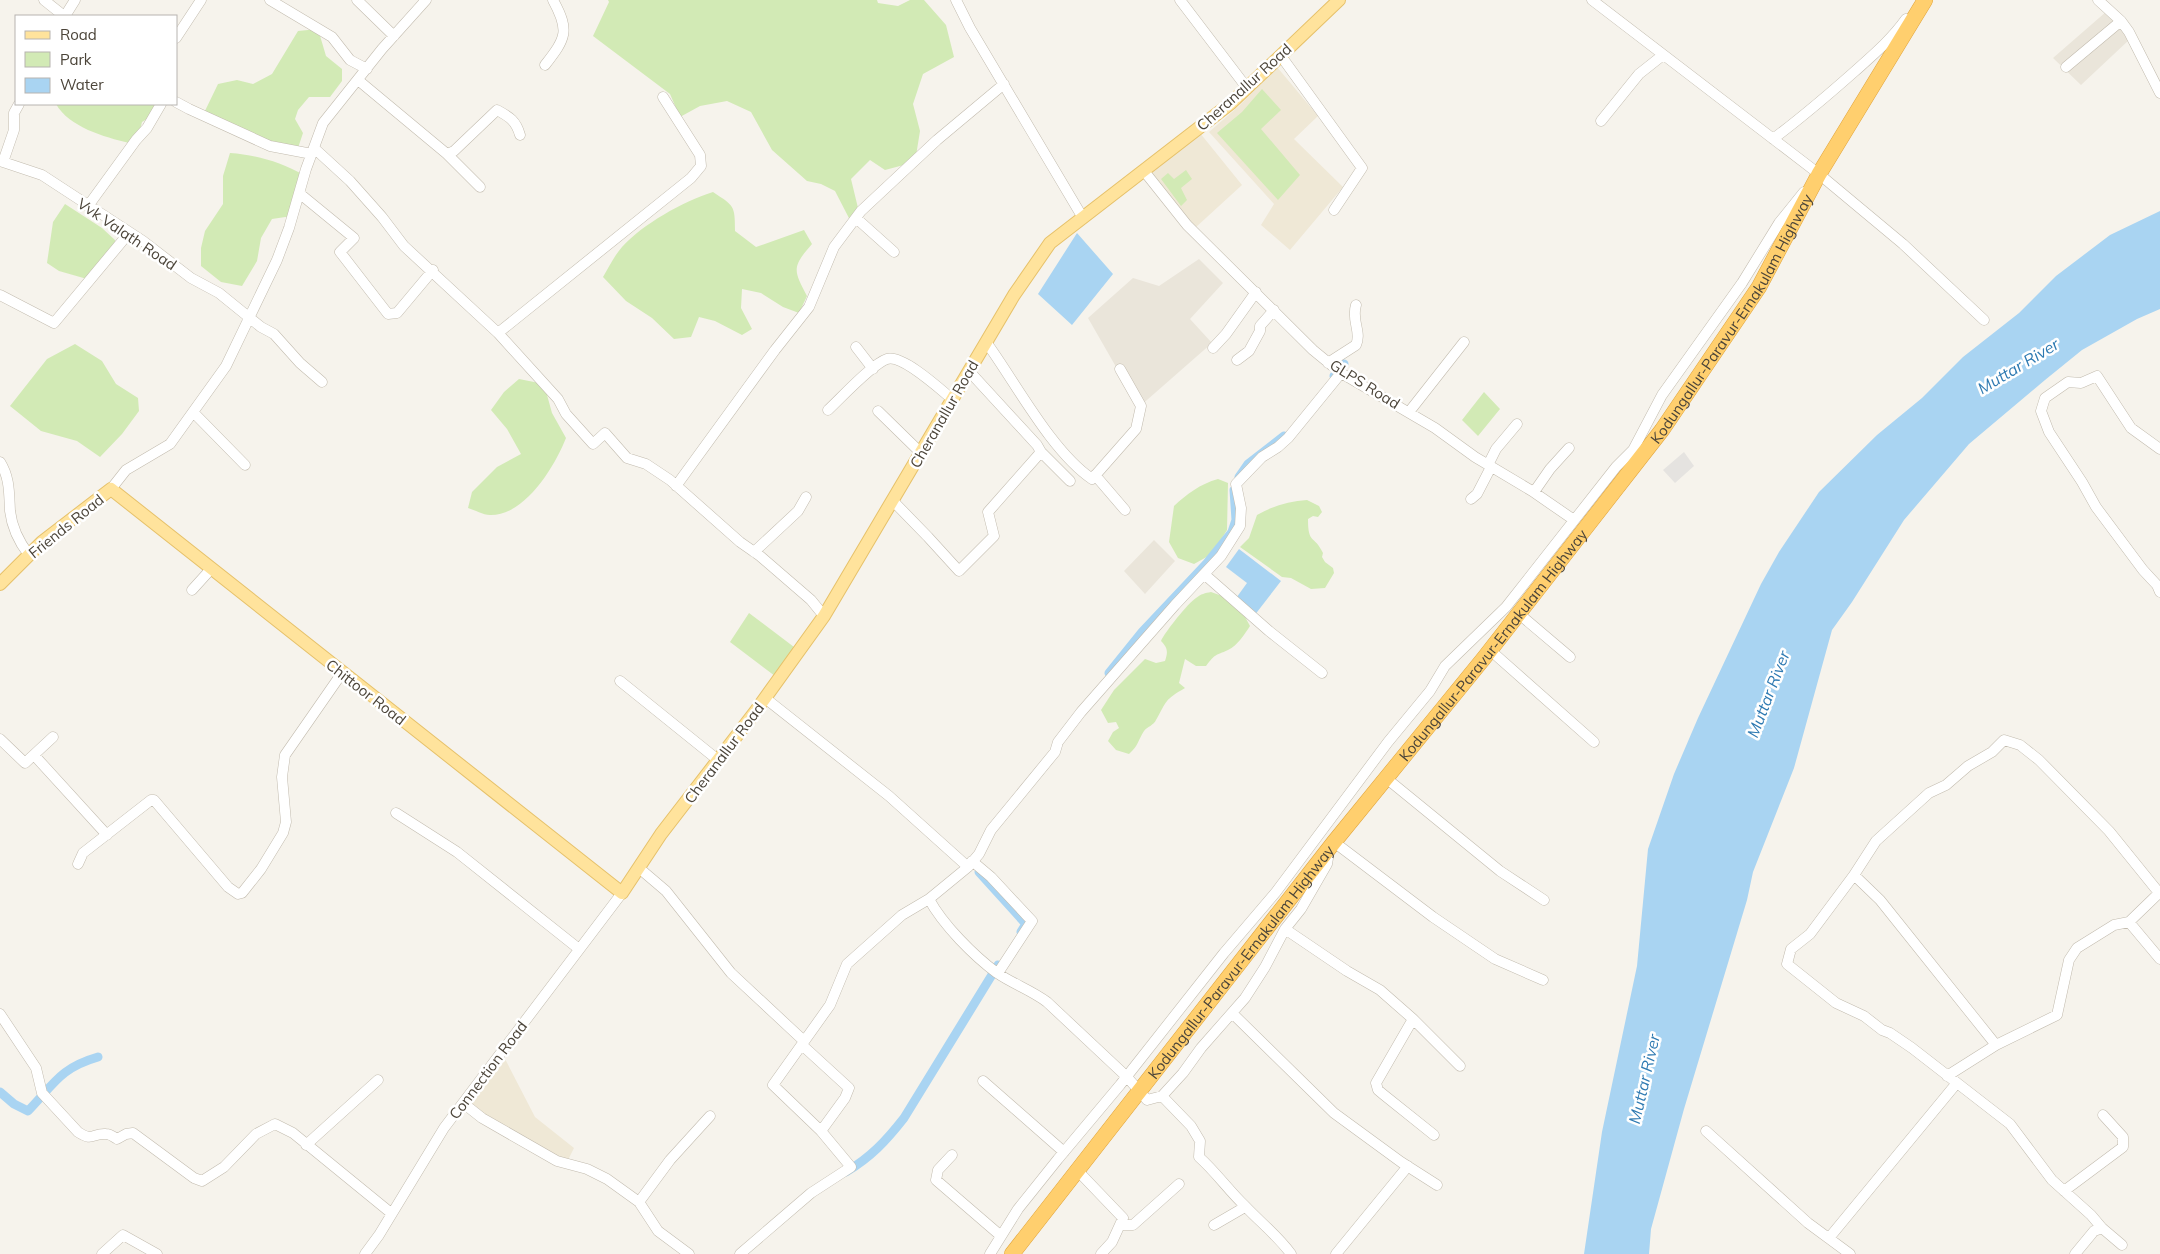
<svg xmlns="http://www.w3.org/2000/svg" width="2160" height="1254" font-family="Mulish,sans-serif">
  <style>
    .residential { fill: #eae5da }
    .education { fill: #efe8d6 }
    .green { fill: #d2eab5 }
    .parking { fill: #e5e3e0 }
    .water { fill: #a9d4f2 }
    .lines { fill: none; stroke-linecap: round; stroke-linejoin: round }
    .canal { stroke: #a9d4f2; stroke-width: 9 }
    .minor-casing { stroke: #c2bbae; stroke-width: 11 }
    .major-casing { stroke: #e6c16a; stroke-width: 14 }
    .highway-casing { stroke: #e0a43c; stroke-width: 16 }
    .minor { stroke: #fff; stroke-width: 10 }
    .major { stroke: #ffe39c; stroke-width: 12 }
    .highway { stroke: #ffcf6e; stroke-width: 15 }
    .labels { text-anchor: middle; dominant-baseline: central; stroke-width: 5; stroke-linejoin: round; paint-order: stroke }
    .street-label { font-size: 15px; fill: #4b4439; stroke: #fff }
    .water-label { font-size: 16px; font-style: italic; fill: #2e7ab2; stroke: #fff }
  </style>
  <rect width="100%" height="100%" fill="#f6f3ec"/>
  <path class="residential" d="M2107,11L2129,40L2081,85L2053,58Z
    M1199,259L1223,283L1190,319L1212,343L1139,407L1088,318L1133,278L1159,286Z
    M1154,540L1175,561L1145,594L1124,571Z"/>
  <path class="education" d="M1277,67L1318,116L1294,139L1343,187L1290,250L1261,225L1274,204L1209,132L1239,106Z
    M1200,133L1242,185L1195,228L1150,172Z
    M502,1053L535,1117L574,1148L568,1160L538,1150L469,1104L478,1086Z"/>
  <path class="green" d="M608,0H877L878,3L898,6L910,0H924L946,25L954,57L923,74L913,104L920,131L915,162L885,170L870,160L851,179L858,208L851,222L835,191L821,184L807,181L772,150L751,112L727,101L700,106L680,117L670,94L593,36L609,2Z
    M318,29L326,56L342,69V81L330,97H309L298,110L295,119L303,133L297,151L203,115L218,84L237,80L253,84L272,74L298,31Z
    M1262,89L1281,110L1261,129L1300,175L1278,200L1217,133L1242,112Z
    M56,104H155L157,105L150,117L142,122L138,138L129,143C104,137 69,127 56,104Z
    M230,153C257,155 280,162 304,175L292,216L272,219L261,238L257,261L242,286L221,282L201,266V248L205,231L223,204V176Z
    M1186,170L1192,179L1181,188L1187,200L1181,206L1161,179L1168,173L1174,179Z
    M713,192C734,206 735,205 735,231L756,247L804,230L812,244C792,267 793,270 807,296L799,313L783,307L761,293L742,289L741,308L752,329L742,335L715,321L699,317L691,337L674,339L652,318L626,301L603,277C609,267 614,256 622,247C643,224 682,202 713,192Z
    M65,204L102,228L115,240V249L87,279L59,271L47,263L53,222Z
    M75,344L102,361L116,384L138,398L139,411L122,434L100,457L77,441L41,431L10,406L47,359Z
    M519,379L544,384L552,413L566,438C555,466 525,516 490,515C483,515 475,510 468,508L472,492L497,467L521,454L507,429L491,410L504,392Z
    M1484,392L1500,409L1478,436L1462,420Z
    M1218,479L1228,483L1227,530L1212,554L1194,564L1178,558L1169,542L1174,506C1187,494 1200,484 1218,479Z
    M1307,500L1319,506L1322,512L1318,517L1313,516L1308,519C1308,545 1314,534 1323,553L1322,557L1325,562L1333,568L1334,573L1325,588L1311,589L1291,578L1282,577L1240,547L1249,538L1257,515C1273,506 1289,501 1307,500Z
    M1211,592L1225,597L1244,615L1250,626C1244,635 1238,645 1228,650C1215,656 1216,653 1206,666H1196L1185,659L1179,683L1185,688C1164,700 1167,701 1156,720C1154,725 1147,727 1144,731C1138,740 1139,745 1129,754L1116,750L1108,741L1113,732L1119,728L1116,722L1108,723L1101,710L1114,690L1145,659L1156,663L1165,661C1168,652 1168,648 1161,641C1165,632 1188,603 1196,598C1201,594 1205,593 1211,592Z
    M749,613L794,647L775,676L730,642Z"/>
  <path class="parking" d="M1684,452L1694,466L1675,483L1663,470Z"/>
  <path class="water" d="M2160,211V309L2137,319L2082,350L2045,380L1969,444L1904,520L1852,602L1832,630L1794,768L1753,872L1747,900L1684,1109L1651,1229L1649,1254H1584L1602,1132L1637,966L1648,849L1674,774L1698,718L1761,584L1779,552L1819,492L1877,435L1922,398L1963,357L2019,313L2056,276L2110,235Z
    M1077,233L1113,274L1072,325L1038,294Z
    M1239,549L1281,581L1254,616L1234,601L1247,583L1226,567Z"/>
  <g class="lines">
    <path class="canal" d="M1334,376L1344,364
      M1239,477L1248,464L1284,436
      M1109,673L1142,632L1207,563L1232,532L1236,520L1234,490
      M979,872L1026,924L1021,932
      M0,1092L14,1104L28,1111C54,1084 60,1068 98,1057
      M846,1172C871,1157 886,1141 904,1118L998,965"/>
    <g class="minor-casing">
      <path id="minor" d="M44,0L64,16
        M270,0L332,37L350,60L367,69
        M357,0L394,36
        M956,0L970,28L1083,218
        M1180,0L1247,88
        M1592,0L1819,174L1903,244L1984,320
        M2098,0L2121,21L2129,32L2160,93
        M65,16L75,0
        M176,38L201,0
        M1281,56L1362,168L1334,210
        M545,65C566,38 570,31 553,0
        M2066,67L2121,21
        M358,80L447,154L454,151L497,110C510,117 516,121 520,135
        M176,102L189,109L270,146L312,154
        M1601,121L1639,74L1663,55
        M1773,139C1801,118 1828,95 1854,72C1873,55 1891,40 1906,19
        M314,148L350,181L382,217L404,246L498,333L558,399L566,414L593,444L605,433L627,458L646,464L670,480L740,542L760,556L811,600L824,616
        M447,154L480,187
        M0,161L42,175L143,241L191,278L219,293L261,327L274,334L300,363L322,382
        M3,162L14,130V113L19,104
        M1144,171L1187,225L1313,350L1341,373L1435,428L1475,457L1532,491L1574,520
        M299,193L354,238L340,252L388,314L397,313L433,270
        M88,206L136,140L147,128L161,104
        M856,218L894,252
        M0,295L54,323L129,233
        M498,333L691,178L701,166L700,155L663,97
        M986,342C1016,383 1051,451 1092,479L1136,429L1141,406L1120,369
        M856,347L873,369
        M1213,348L1226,334L1256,292
        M1237,360L1249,351L1260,331V326L1274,310
        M1328,363L1356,345C1362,332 1351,321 1356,305
        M828,410C841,398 872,364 887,359C902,354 940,389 952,399
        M878,411L921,453
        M193,412L245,465
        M1409,412L1464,342
        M2160,449L2131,428L2097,376L2081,383L2068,382L2045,398L2041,411L2049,432L2082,482L2096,507L2143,570L2157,585L2160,592
        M1041,452L1070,481
        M0,462C10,478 9,493 10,511C12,528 19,542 29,555
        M1488,465L1496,449L1517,424
        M1095,475L1125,510
        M676,486L775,350L809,307L834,247L861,211L937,140L1004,84
        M111,489L126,470L170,444L226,366L277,260L289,228L306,169L323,123L382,49L426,0
        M1534,492L1550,469L1569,448
        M1471,499L1477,494L1491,467
        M893,501L928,537L959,571L994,536L988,512L1041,452L1037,445L969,371
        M754,552L798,511L806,497
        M1204,574L1269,631L1322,673
        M192,590L211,569
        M1518,613L1570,657
        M1490,650L1594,742
        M620,681L718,760
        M765,698L889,796L968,867
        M0,739L25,763L53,737
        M34,755L107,835
        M1386,778L1500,871L1544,900
        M396,813L457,852L579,949
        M1334,842L1433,917L1495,959L1543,980
        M972,861L991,877L1032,921L998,973
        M78,864L83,853L151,800H154L228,887L238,894L242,893L261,869L283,833L286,822L282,777L285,755L342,673
        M639,868L666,891L731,973L804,1041
        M1854,875L1880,900L1996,1045
        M929,899C943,925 974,956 997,973C1013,984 1031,990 1047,1002L1127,1077L1147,1100L1162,1096L1183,1073L1201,1048L1245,998L1265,967L1285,929L1301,909L1327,864L1329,852
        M2129,922L2160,959
        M1285,929L1347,971L1380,990L1413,1019L1460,1066
        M1232,1013L1334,1113L1401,1162L1437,1185
        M0,1014L36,1068L42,1093L78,1132C93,1142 92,1133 106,1134C110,1134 114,1137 117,1139L126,1134L133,1133L194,1178L202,1181L224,1167L256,1134L275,1124L293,1133L391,1213
        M1413,1019L1376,1083L1378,1090L1384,1095L1434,1135
        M802,1045L849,1088L845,1098L821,1131L773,1085L830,1005L847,964L902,915L929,899L968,867L979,854L991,830L1055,752L1058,742L1081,712L1175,605L1221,556L1240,526L1241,508L1236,484L1262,457L1278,447L1288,438L1341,373
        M1947,1076L1996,1045L2057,1015L2069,960L2077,948L2114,925L2129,922L2159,893
        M983,1081L1064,1152
        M1162,1096L1191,1126L1200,1141L1199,1157C1216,1172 1229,1191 1245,1206C1260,1222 1278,1236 1291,1254
        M463,1103L482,1118L557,1161L587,1169L607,1179L639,1202L658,1231L689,1254
        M1706,1131L1808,1223L1850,1254
        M306,1145L378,1080
        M952,1155L938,1170L936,1180L1001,1236
        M1077,1170L1123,1218L1112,1242L1101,1254
        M2064,1191L2123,1147V1137L2103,1115
        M639,1202L670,1160L710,1116
        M1120,1225H1133L1179,1184
        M1214,1225L1245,1207
        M2102,1228L2091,1215L2052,1180L2010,1124L1912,1048L1890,1033L1882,1030L1864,1016L1836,1003L1787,964L1791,949L1810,934L1854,875L1876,841L1929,793L1946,785L1968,766L1992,752L2004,740L2020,745L2039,760L2109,831L2160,894
        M1829,1238L1956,1084
        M102,1254L123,1235L157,1254
        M365,1254L379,1235L444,1128L622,893
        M740,1254L811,1193L851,1167L821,1131
        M990,1254L1018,1209L1058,1159L1120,1085L1224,953L1276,892L1388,742L1430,691L1445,666L1506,607L1616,467L1633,450L1662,395L1742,283L1779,223L1804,192
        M1336,1254L1408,1166
        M2075,1254L2094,1231L2102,1228L2122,1245"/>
    </g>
    <g class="major-casing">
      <path id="major" d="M0,584L42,542L111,489L622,893L661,834L755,712L824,616L1014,295L1050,243L1231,103L1339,0"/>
    </g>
    <g class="highway-casing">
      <g id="highway">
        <path id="s1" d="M1012,1254L1334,842L1484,658L1662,430L1759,287L1819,174L1925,0"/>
      </g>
    </g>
    <use href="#minor" class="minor"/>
    <use href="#major" class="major"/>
    <use href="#highway" class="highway"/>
  </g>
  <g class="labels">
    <g class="street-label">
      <text transform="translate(1244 87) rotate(-42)">Cheranallur Road</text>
      <text transform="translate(127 234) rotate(34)">Vvk Valath Road</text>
      <text stroke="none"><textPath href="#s1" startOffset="1181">Kodungallur-Paravur-Ernakulam Highway</textPath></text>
      <text transform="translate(1365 384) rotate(32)">GLPS Road</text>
      <text transform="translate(944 414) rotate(-60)">Cheranallur Road</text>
      <text transform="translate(66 526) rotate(-39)">Friends Road</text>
      <text stroke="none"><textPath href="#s1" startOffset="776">Kodungallur-Paravur-Ernakulam Highway</textPath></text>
      <text transform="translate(366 692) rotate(38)">Chittoor Road</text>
      <text transform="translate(724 753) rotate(-53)">Cheranallur Road</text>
      <text stroke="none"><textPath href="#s1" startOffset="371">Kodungallur-Paravur-Ernakulam Highway</textPath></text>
      <text transform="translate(488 1070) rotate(-53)">Connection Road</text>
    </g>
    <g class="water-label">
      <text transform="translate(2018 366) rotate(-31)">Muttar River</text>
      <text transform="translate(1768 694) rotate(-69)">Muttar River</text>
      <text transform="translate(1644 1079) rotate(-77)">Muttar River</text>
    </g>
  </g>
  <rect x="15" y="15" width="162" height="90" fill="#ffffff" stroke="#b7b4b0"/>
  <rect x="25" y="31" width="25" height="8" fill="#ffe39c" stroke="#b7b4b0"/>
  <text x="60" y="40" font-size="15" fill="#4b4439">Road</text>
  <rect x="25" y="52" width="25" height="15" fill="#d2eab5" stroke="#b7b4b0"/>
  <text x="60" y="65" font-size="15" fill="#4b4439">Park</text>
  <rect x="25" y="78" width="25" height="15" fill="#a9d4f2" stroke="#b7b4b0"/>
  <text x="60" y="90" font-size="15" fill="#4b4439">Water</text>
</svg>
